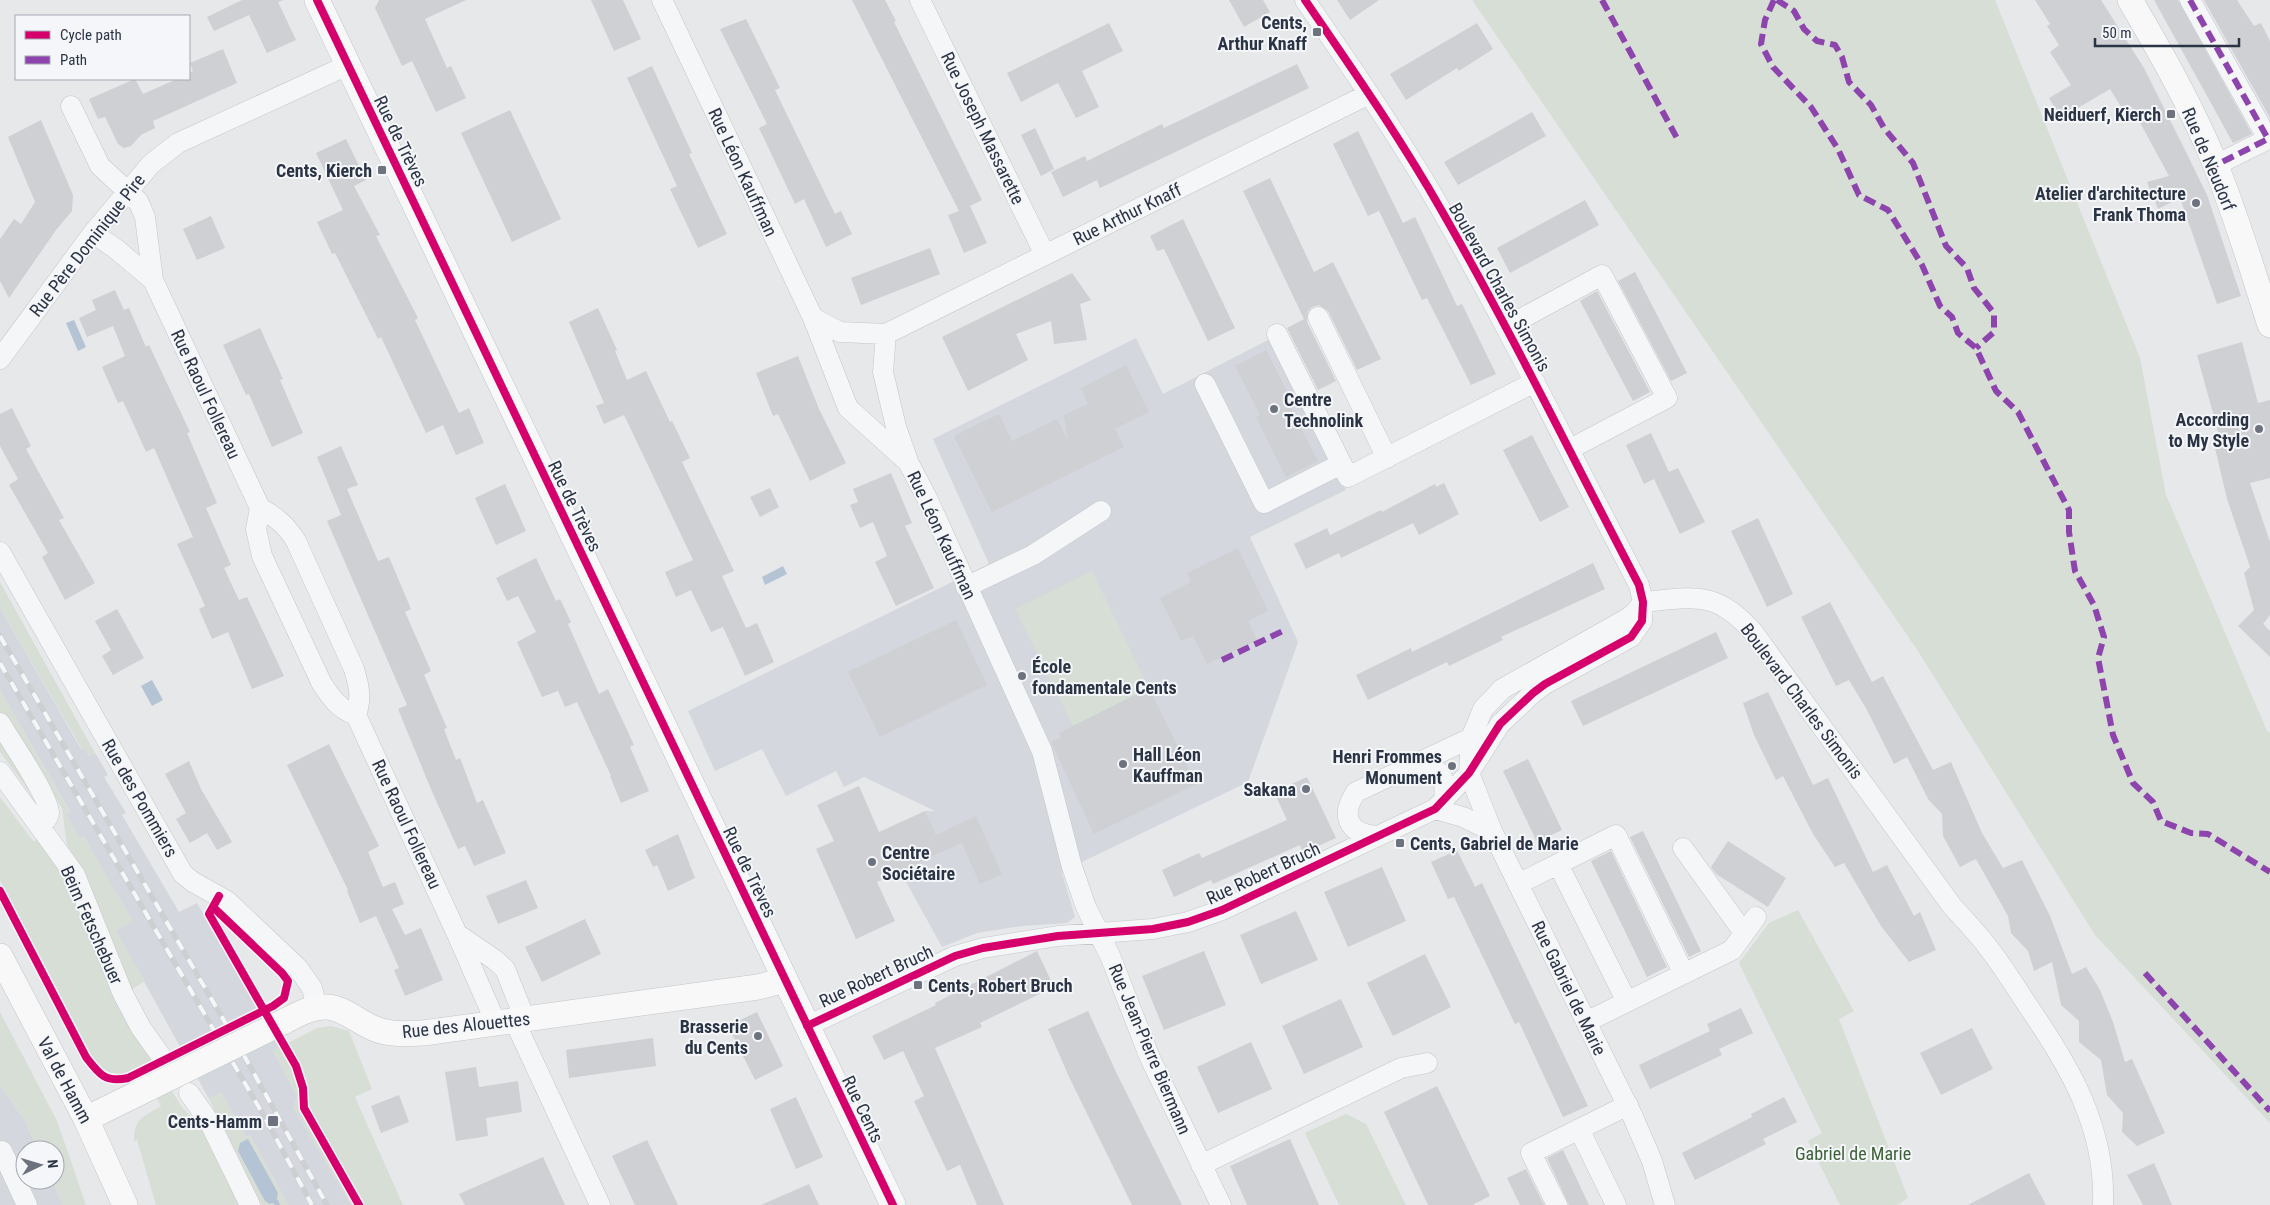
<svg xmlns="http://www.w3.org/2000/svg" width="2270" height="1205" font-family="'Roboto Condensed',sans-serif">
  <style>
    .built { fill: #d4d7dd }
    .green { fill: #d6ded6 }
    .water { fill: #b4c4d5 }
    .lines { fill: none; stroke-linecap: round; stroke-linejoin: round }
    .stream { stroke: #b4c4d5; stroke-width: 5.5 }
    .building { fill: #ced0d3 }
    .minor-casing { stroke: #c4c6c8; stroke-width: 21 }
    .major-casing { stroke: #c2c5c8; stroke-width: 26 }
    .minor { stroke: #f5f6f7; stroke-width: 20 }
    .major { stroke: #f8f8f8; stroke-width: 25 }
    .rail-casing { stroke: #cecfd2; stroke-width: 5.5 }
    .rail { stroke: #f4f6f9; stroke-width: 4; stroke-dasharray: 11; stroke-linecap: butt }
    .major-bridge-casing { stroke: #c2c5c8; stroke-width: 26; stroke-linecap: butt }
    .major-bridge { stroke: #f8f8f8; stroke-width: 25 }
    .quiet { stroke: #8e44ad; stroke-width: 6; stroke-dasharray: 12 6; stroke-linecap: butt }
    .cycleway-casing { stroke: #f4f6f9; stroke-width: 11 }
    .cycleway { stroke: #d6006c; stroke-width: 8 }
    .poi-dot { fill: #6c737f; stroke: #f4f6f9; stroke-width: 2 }
    .labels { text-anchor: middle; dominant-baseline: central; stroke-width: 4; stroke-linejoin: round; paint-order: stroke }
    .poi-label { font-size: 18px; font-weight: bold; fill: #2b3445; stroke: #f4f6f9; text-anchor: end }
    .street-label { font-size: 18px; fill: #2b3445; stroke: #f4f6f9 }
    .park-label { font-size: 18px; fill: #3f6138; stroke: #f4f6f9 }
  </style>
  <rect width="100%" height="100%" fill="#e6e8ea"/>
  <path class="built" d="M1136,338L1163,394L1270,339L1346,490L1250,537L1298,642L1248,782L1082,862L1062,873L1075,917L1067,923L1022,926L977,933L942,947L900,871L943,852L925,811H935L864,777L844,787L836,771L786,796L762,749L715,771L688,711L989,564L933,439Z
    M0,608L81,749L84,748L89,756L95,753L97,756L108,775L104,777L126,813L122,815L179,912L197,903L280,1047L273,1051L297,1096L294,1108L351,1205H288L250,1135L246,1137L221,1092L209,1099L116,931L132,921L84,837L80,839L66,815L70,812L0,690Z
    M0,1085L24,1119L38,1150H25V1180H52L63,1205H0Z"/>
  <path class="green" d="M1472,0H1995L2140,358L2166,495L2267,731L2270,733V1123L2095,935L1918,651Z
    M1092,571L1149,688L1073,726L1015,609Z
    M0,582L95,753L89,756L84,748L82,749L0,608Z
    M0,690L70,813L66,815L80,839L84,837L133,921L116,931L145,981L131,990L84,871L67,845L62,808L49,787L36,801L0,752Z
    M0,797L33,841L38,840L65,880L116,998L152,1061L182,1107L229,1159L250,1205H156L137,1140L134,1141C134,1117 144,1117 161,1106L140,1067L116,1076L100,1068L91,1054L0,880Z
    M1798,910L1854,1011L1839,1019L1908,1198L1897,1205H1840L1808,1141L1822,1133L1739,963L1769,923Z
    M0,1012L57,1121L86,1205H63L52,1180H55V1150H38L24,1119L0,1085Z
    M331,1026L349,1031L372,1089L355,1097L403,1205H351L294,1108L297,1096L273,1051L317,1028Z
    M221,1092L246,1137L250,1135L288,1205H262L244,1175L209,1099Z
    M1346,1114L1366,1124L1406,1205H1339L1305,1133Z"/>
  <path class="water" d="M74,320L86,347L78,351L66,323Z
    M783,566L787,574L765,585L762,577Z
    M152,680L163,700L152,706L141,686Z
    M248,1139L278,1193L276,1202L270,1204L265,1201L238,1151L240,1143Z"/>
  <g class="lines">
    <path class="stream" d="M276,1202L277,1205"/>
  </g>
  <path class="building" d="M242,0H284L278,2L296,40L267,53L249,15L214,31L207,17Z
    M379,0H466L425,19L447,68L451,66L466,98L436,112L412,61L402,66L375,8Z
    M591,0H623L641,39L614,51Z
    M852,0H885L896,21L894,22L982,200L970,206L987,243L964,253L948,215L959,211Z
    M1229,0H1263L1270,12L1244,27Z
    M1337,0H1379L1350,20Z
    M2035,0H2101L2144,68L2186,152L2207,195L2241,296L2217,304L2180,198L2158,209L2147,182L2169,176L2131,106L2123,110L2110,89L2061,118L2049,98L2071,85L2050,52L2059,45L2047,26L2050,24Z
    M2154,0H2178L2252,134L2233,143Z
    M2204,0H2237L2254,26L2261,23L2270,41V118Z
    M746,19L780,88L775,90L835,214L841,211L852,234L826,247L804,199L795,204L759,128L767,124L720,29Z
    M1109,23L1123,51L1082,71L1099,107L1076,118L1058,83L1021,102L1007,73Z
    M1477,23L1493,49L1459,71L1457,68L1406,100L1390,74Z
    M223,49L237,83L153,121L155,128L141,135L131,146L124,148L118,144L105,117L98,119L89,99L135,79L143,94L177,79H189V73L193,71L190,63Z
    M1297,64L1309,88L1100,188L1097,180L1063,197L1051,172L1085,156L1087,161L1162,124L1164,128Z
    M652,66L692,153L689,154L727,234L698,248L670,189L677,186L627,78Z
    M510,110L561,219L512,242L461,133Z
    M1532,112L1546,136L1458,185L1444,162Z
    M41,120L73,195L72,211L56,230L9,298L0,281V239L14,219L21,224L35,202L8,137Z
    M1035,128L1054,169L1041,176L1021,135Z
    M1358,131L1403,223L1415,217L1457,306L1462,304L1496,374L1471,385L1427,298L1422,300L1379,211L1368,216L1333,144Z
    M346,139L366,180L354,186L380,235L376,236L418,318L415,320L459,413L469,408L484,443L456,455L443,425L426,433L381,337L378,339L335,253L332,254L317,222L343,210L316,153Z
    M1270,178L1314,272L1333,262L1381,359L1357,370L1328,311L1319,305L1312,307L1308,311L1307,322L1336,381L1318,390L1287,328L1304,319L1243,191Z
    M1585,200L1599,225L1510,273L1497,248Z
    M211,216L225,248L197,260L183,229Z
    M1183,219L1235,328L1208,341L1164,249L1157,251L1150,236Z
    M930,248L940,274L861,305L851,278Z
    M1635,272L1687,373L1671,381L1618,281Z
    M1072,273L1091,300L1080,304L1087,340L1054,344L1051,321L1016,334L1028,360L968,391L942,337Z
    M115,290L124,310L129,308L146,347L149,345L190,432L187,433L217,503L206,508L231,565L224,568L239,600L247,597L284,676L252,689L228,632L212,639L199,609L205,606L177,544L193,537L154,448L146,452L123,401L118,403L102,367L125,356L113,326L87,337L79,318L96,310L92,300Z
    M1597,291L1650,392L1633,401L1580,301Z
    M598,308L617,350L615,351L627,380L646,371L670,422L672,421L690,458L682,462L734,571L722,576L746,628L757,623L774,662L745,676L723,627L711,632L691,590L676,597L665,572L693,560L624,415L604,424L596,406L604,403L569,322Z
    M260,328L283,379L280,380L303,433L272,447L249,394L246,395L223,345Z
    M2242,342L2258,403L2270,400V478L2250,483L2270,542V615L2263,624L2270,631V657L2238,626L2254,610L2244,573L2250,567L2227,499L2215,448L2222,446L2197,355Z
    M1266,350L1292,401L1288,403L1318,461L1286,477L1256,417L1260,415L1235,366Z
    M798,356L819,409L846,463L810,481L778,414L773,416L756,373Z
    M1126,365L1149,412L1115,429L1124,447L992,512L954,436L999,414L1012,441L1057,419L1068,440L1064,415L1088,404L1081,388Z
    M12,408L31,446L26,449L64,518L59,520L95,583L65,600L42,557L48,553L9,485L18,479L0,446V414Z
    M1651,433L1669,472L1678,468L1705,522L1680,534L1654,479L1644,484L1626,445Z
    M1532,435L1569,507L1540,522L1503,450Z
    M341,446L358,485L347,489L378,561L389,557L411,609L405,612L431,671L424,675L447,728L444,729L456,760L460,758L477,803L483,800L506,853L474,866L465,846L458,849L433,794L398,709L407,705L327,521L341,515L317,457Z
    M891,473L912,523L905,526L934,588L896,606L875,562L887,556L873,522L860,528L850,505L858,502L853,489Z
    M1444,483L1459,514L1419,535L1413,523L1341,558L1339,553L1306,569L1294,544L1327,528L1330,535L1381,510L1382,512L1435,484L1436,487Z
    M505,484L526,531L496,545L475,498Z
    M770,488L779,507L760,517L750,497Z
    M1758,518L1793,594L1767,607L1731,531Z
    M1238,548L1268,611L1248,621L1257,640L1207,664L1193,636L1181,641L1160,598L1191,582L1187,573Z
    M536,558L556,601L560,599L571,622L568,624L599,694L608,689L634,745L630,747L649,791L621,803L610,776H611L577,702L565,707L558,691L542,697L517,642L536,632L518,596L507,601L496,578Z
    M1593,563L1605,589L1501,637L1503,640L1449,666L1447,662L1368,700L1356,675L1411,648L1412,652Z
    M1830,602L1872,682L1883,676L1933,770L1951,762L1982,833L2003,868L2022,860L2050,916L2072,974L2086,967L2100,990L2113,1022L2125,1062L2132,1059L2165,1133L2137,1146L2122,1132L2123,1113L2107,1095L2101,1060L2079,1042V1021L2061,1005L2052,962L2034,971L2028,951L2011,933L2008,916L1976,859L1960,867L1943,836L1942,814L1928,799L1907,757L1894,764L1867,710L1849,680L1836,686L1801,617Z
    M117,609L144,658L113,675L102,656L111,650L95,621Z
    M956,620L987,685L880,737L848,672Z
    M1716,632L1728,658L1583,726L1571,701Z
    M1149,688L1196,784L1094,834L1051,742L1061,737L1059,733Z
    M1768,692L1813,785L1828,778L1873,872L1887,865L1914,916L1920,912L1936,950L1909,962L1881,926L1844,863L1835,867L1813,834L1783,776L1776,780L1754,735L1743,703Z
    M329,744L379,846L368,852L383,887L395,882L404,904L392,909L405,935L421,928L443,980L405,996L394,970L399,968L376,916L360,923L347,891L348,890L287,765Z
    M1528,759L1562,830L1537,842L1503,771Z
    M189,761L201,789L232,842L217,850L207,833L190,843L176,819L186,813L165,774Z
    M1307,777L1336,838L1303,853L1300,845L1213,884L1211,880L1174,897L1162,870L1199,853L1202,858L1287,820L1274,792Z
    M859,786L879,832L925,811L936,835L976,816L1002,874L980,884L962,843L877,882L895,921L856,939L816,849L834,841L817,805Z
    M1643,831L1701,951L1689,957L1630,837Z
    M678,834L695,878L668,891L657,865L653,867L645,850Z
    M1728,841L1786,878L1768,907L1716,874L1711,867Z
    M1457,850L1475,887L1482,883L1588,1106L1563,1117L1519,1022L1515,1024L1454,897L1448,899L1431,862Z
    M1611,851L1667,967L1647,977L1591,861Z
    M1382,867L1406,921L1348,947L1324,892Z
    M526,880L538,908L498,924L486,896Z
    M1296,911L1318,960L1261,984L1240,935Z
    M585,919L601,954L542,982L525,947Z
    M1037,951L1054,987L980,1023L982,1027L935,1048L1004,1205H977L960,1165L947,1171L914,1101L924,1096L903,1051L884,1060L872,1036L936,1005L935,1003Z
    M1204,951L1226,1005L1164,1030L1142,976Z
    M1425,954L1451,1007L1393,1036L1367,983Z
    M1341,999L1363,1047L1304,1074L1282,1026Z
    M1741,1008L1753,1033L1719,1049L1722,1055L1650,1089L1639,1065L1710,1031L1707,1024Z
    M1088,1011L1117,1074L1182,1205H1132L1070,1079L1048,1029Z
    M757,1012L783,1066L755,1080L728,1026Z
    M1972,1028L1993,1069L1941,1095L1920,1053Z
    M653,1038L656,1066L569,1078L566,1050Z
    M1251,1042L1272,1089L1218,1113L1197,1067Z
    M476,1067L479,1087L518,1081L522,1112L486,1118L488,1136L456,1141L445,1072Z
    M1437,1086L1490,1196L1472,1205H1428L1384,1112Z
    M399,1095L409,1122L381,1133L371,1106Z
    M796,1097L823,1157L796,1169L770,1109Z
    M1784,1097L1797,1122L1763,1139L1766,1144L1695,1180L1682,1153L1752,1117L1751,1114Z
    M1290,1139L1319,1205H1247L1230,1166Z
    M647,1140L678,1205H635L612,1156Z
    M1563,1150L1589,1205H1569L1547,1158Z
    M543,1157L565,1205H465L459,1194Z
    M2154,1163L2161,1179L2172,1205H2143L2127,1175Z
    M1526,1169L1544,1205H1520L1507,1178Z
    M2029,1173L2046,1205H1968Z
    M809,1184L819,1205H761Z"/>
  <g class="lines">
    <g class="minor-casing">
      <path id="minor" d="M662,0L813,318L848,408L908,462L928,500L1042,751L1072,867L1086,907L1111,958L1150,1058L1221,1205
        M920,0L1045,255
        M2190,0L2268,139L2216,165
        M71,106L100,166L138,201L145,217L153,280L260,508
        M93,233L116,249L153,280
        M1318,317L1387,458
        M813,318L840,332L886,334L1369,94
        M1506,327L1602,275L1667,398L1570,449
        M886,334L883,372L896,427L908,461
        M1277,334L1348,477L1535,382
        M0,359L93,233L151,164L178,143L348,65
        M1205,384L1264,503L1341,464
        M0,552L183,874L193,882L227,901L298,968L312,988L317,1008
        M966,587L1033,555L1101,511
        M1643,602C1695,597 1716,590 1753,632L1952,906C1964,919 1976,932 1987,946C2002,965 2015,986 2028,1006C2070,1067 2106,1128 2103,1205
        M1643,602L1635,613L1623,621L1502,689L1483,709L1471,738L1469,773L1492,831L1633,1117L1652,1161L1665,1205
        M356,715C339,709 332,699 322,684L262,556L256,529L260,508C276,517 286,525 296,541L354,669C359,686 362,698 356,715L457,934L496,1023
        M0,723C10,740 49,796 49,813C48,819 44,822 40,825
        M1412,764C1438,764 1447,774 1444,800
        M0,772L75,875L123,994L141,1028L161,1056
        M1435,809L1463,817L1492,831
        M1376,836C1348,834 1340,815 1356,792L1471,738
        M1683,848L1744,933
        M1558,864L1627,1002
        M1518,884L1616,835L1684,974
        M457,934L495,960L505,969L525,1019
        M514,1020L600,1205
        M1586,1022L1732,950L1756,917
        M807,1026L955,956L983,948L1058,936L1153,929L1188,922L1222,910L1435,809L1469,773L1500,724L1533,693L1545,684L1631,637L1642,621L1643,602L1639,585C1574,461 1513,335 1443,213C1401,139 1353,70 1305,0
        M189,1093L210,1123L250,1205
        M1579,1129L1616,1205
        M0,1152L2,1151L27,1205
        M1201,1165L1401,1068L1427,1063
        M1557,1205L1531,1153L1628,1105"/>
    </g>
    <g class="major-casing">
      <path id="major" d="M317,0L893,1205
        M2130,0C2161,53 2193,109 2216,166C2237,218 2253,272 2270,325
        M0,956L86,1119L125,1205
        M283,1022C297,1015 312,1006 327,1007C344,1008 358,1022 373,1028C389,1035 406,1034 423,1033L758,987L785,980
        M86,1119L151,1087"/>
    </g>
    <use href="#minor" class="minor"/>
    <use href="#major" class="major"/>
    <g class="rail-casing">
      <path id="rail" d="M0,636L236,1041L327,1205
        M0,663L264,1116L312,1205"/>
    </g>
    <use href="#rail" class="rail"/>
    <g class="major-bridge-casing">
      <path id="major-bridge" d="M151,1087L283,1022"/>
    </g>
    <use href="#major-bridge" class="major-bridge"/>
    <path class="quiet" d="M1602,0L1678,140
      M1774,0L1765,20L1761,44L1773,67L1811,107L1838,149L1859,195L1888,210L1922,265L1940,306L1952,317L1958,333L1976,348L1996,391L2018,412L2069,510V532L2075,571L2094,605L2104,637L2098,658L2113,735L2133,783L2153,802L2161,821L2191,833L2208,834L2270,872
      M1777,0L1794,11L1804,29L1817,41L1835,45L1842,57L1849,82L1871,105L1884,128L1913,163L1946,246L1967,268L1974,288L1994,313V332L1976,348
      M2190,0L2268,139L2216,165
      M1222,660L1283,631
      M2145,973L2270,1111"/>
    <g class="cycleway-casing">
      <path id="cycleway" d="M317,0L893,1205
        M0,891L86,1057C99,1074 105,1083 128,1078L273,1006L284,998L288,981L282,973L214,908
        M219,896L209,914L296,1066L303,1088L304,1108L359,1205
        M807,1026L955,956L983,948L1058,936L1153,929L1188,922L1222,910L1435,809L1469,773L1500,724L1533,693L1545,684L1631,637L1642,621L1643,602L1639,585C1574,461 1513,335 1443,213C1401,139 1353,70 1305,0"/>
    </g>
    <use href="#cycleway" class="cycleway"/>
  </g>
  <g class="poi-dot">
    <rect x="1312" y="27" width="10" height="10" rx="2.5"/>
    <rect x="2166" y="109" width="10" height="10" rx="2.5"/>
    <rect x="377" y="165" width="10" height="10" rx="2.5"/>
    <circle cx="2196" cy="203" r="5"/>
    <circle cx="1274" cy="409" r="5"/>
    <circle cx="2259" cy="429" r="5"/>
    <circle cx="1022" cy="676" r="5"/>
    <circle cx="1123" cy="764" r="5"/>
    <circle cx="1452" cy="766" r="5"/>
    <circle cx="1306" cy="789" r="5"/>
    <rect x="1395" y="838" width="10" height="10" rx="2.5"/>
    <circle cx="872" cy="862" r="5"/>
    <rect x="913" y="980" width="10" height="10" rx="2.5"/>
    <circle cx="758" cy="1036" r="5"/>
    <rect x="267" y="1115" width="12" height="12" rx="2.5"/>
  </g>
  <g class="labels">
    <g class="poi-label">
      <text x="1307" y="22">Cents,<tspan x="1307" dy="21">Arthur Knaff</tspan></text>
      <text x="2161" y="114">Neiduerf, Kierch</text>
      <text x="372" y="170">Cents, Kierch</text>
      <text x="2186" y="193">Atelier d'architecture<tspan x="2186" dy="21">Frank Thoma</tspan></text>
      <text x="1284" y="399" text-anchor="start">Centre<tspan x="1284" dy="21">Technolink</tspan></text>
      <text x="2249" y="419">According<tspan x="2249" dy="21">to My Style</tspan></text>
      <text x="1032" y="666" text-anchor="start">École<tspan x="1032" dy="21">fondamentale Cents</tspan></text>
      <text x="1133" y="754" text-anchor="start">Hall Léon<tspan x="1133" dy="21">Kauffman</tspan></text>
      <text x="1442" y="756">Henri Frommes<tspan x="1442" dy="21">Monument</tspan></text>
      <text x="1296" y="789">Sakana</text>
      <text x="1410" y="843" text-anchor="start">Cents, Gabriel de Marie</text>
      <text x="882" y="852" text-anchor="start">Centre<tspan x="882" dy="21">Sociétaire</tspan></text>
      <text x="928" y="985" text-anchor="start">Cents, Robert Bruch</text>
      <text x="748" y="1026">Brasserie<tspan x="748" dy="21">du Cents</tspan></text>
      <text x="262" y="1121">Cents-Hamm</text>
    </g>
    <g class="street-label">
      <text transform="translate(983 128) rotate(64)">Rue Joseph Massarette</text>
      <text transform="translate(401 141) rotate(64)">Rue de Trèves</text>
      <text transform="translate(2209 159) rotate(67)">Rue de Neudorf</text>
      <text transform="translate(743 172) rotate(65)">Rue Léon Kauffman</text>
      <text transform="translate(1127 214) rotate(-26)">Rue Arthur Knaff</text>
      <text transform="translate(87 245) rotate(-52)">Rue Père Dominique Pire</text>
      <text transform="translate(1500 287) rotate(61)">Boulevard Charles Simonis</text>
      <text transform="translate(206 394) rotate(65)">Rue Raoul Follereau</text>
      <text transform="translate(575 506) rotate(64)">Rue de Trèves</text>
      <text transform="translate(942 535) rotate(65)">Rue Léon Kauffman</text>
      <text transform="translate(1802 701) rotate(53)">Boulevard Charles Simonis</text>
      <text transform="translate(140 798) rotate(60)">Rue des Pommiers</text>
      <text transform="translate(407 824) rotate(65)">Rue Raoul Follereau</text>
      <text transform="translate(750 872) rotate(64)">Rue de Trèves</text>
      <text transform="translate(1263 873) rotate(-25)">Rue Robert Bruch</text>
      <text transform="translate(92 925) rotate(66)">Beim Fetschebuer</text>
      <text transform="translate(876 976) rotate(-25)">Rue Robert Bruch</text>
      <text transform="translate(1569 988) rotate(64)">Rue Gabriel de Marie</text>
      <text transform="translate(466 1025) rotate(-6)">Rue des Alouettes</text>
      <text transform="translate(1150 1049) rotate(67)">Rue Jean-Pierre Biermann</text>
      <text transform="translate(65 1080) rotate(62)">Val de Hamm</text>
      <text transform="translate(863 1109) rotate(64)">Rue Cents</text>
    </g>
    <g class="park-label">
      <text x="1853" y="1153">Gabriel de Marie</text>
    </g>
  </g>
  <rect x="15" y="15" width="175" height="65" fill="#f4f6f9" stroke="#a4a8b1"/>
  <rect x="25" y="31" width="25" height="8" fill="#d6006c" stroke="#a4a8b1"/>
  <text x="60" y="40" font-size="15" fill="#2b3445">Cycle path</text>
  <rect x="25" y="56" width="25" height="8" fill="#8e44ad" stroke="#a4a8b1"/>
  <text x="60" y="65" font-size="15" fill="#2b3445">Path</text>
  <g transform="translate(40 1165) rotate(85)"><circle r="24" fill="#f4f6f9" stroke="#a4a8b1"/>
  <path d="M0-4L9 19L0 12L-9 19Z" fill="#6c737f"/>
  <text y="-8" font-size="14" font-weight="bold" text-anchor="middle" fill="#2b3445">N</text>
  </g>
  <path d="M2095 38v8h144v-8" fill="none" stroke="#2b3445" stroke-width="2.5"/>
  <text x="2102" y="38" font-size="15" fill="#2b3445" stroke="#f4f6f9" stroke-width="4" paint-order="stroke">50 m</text>
</svg>
